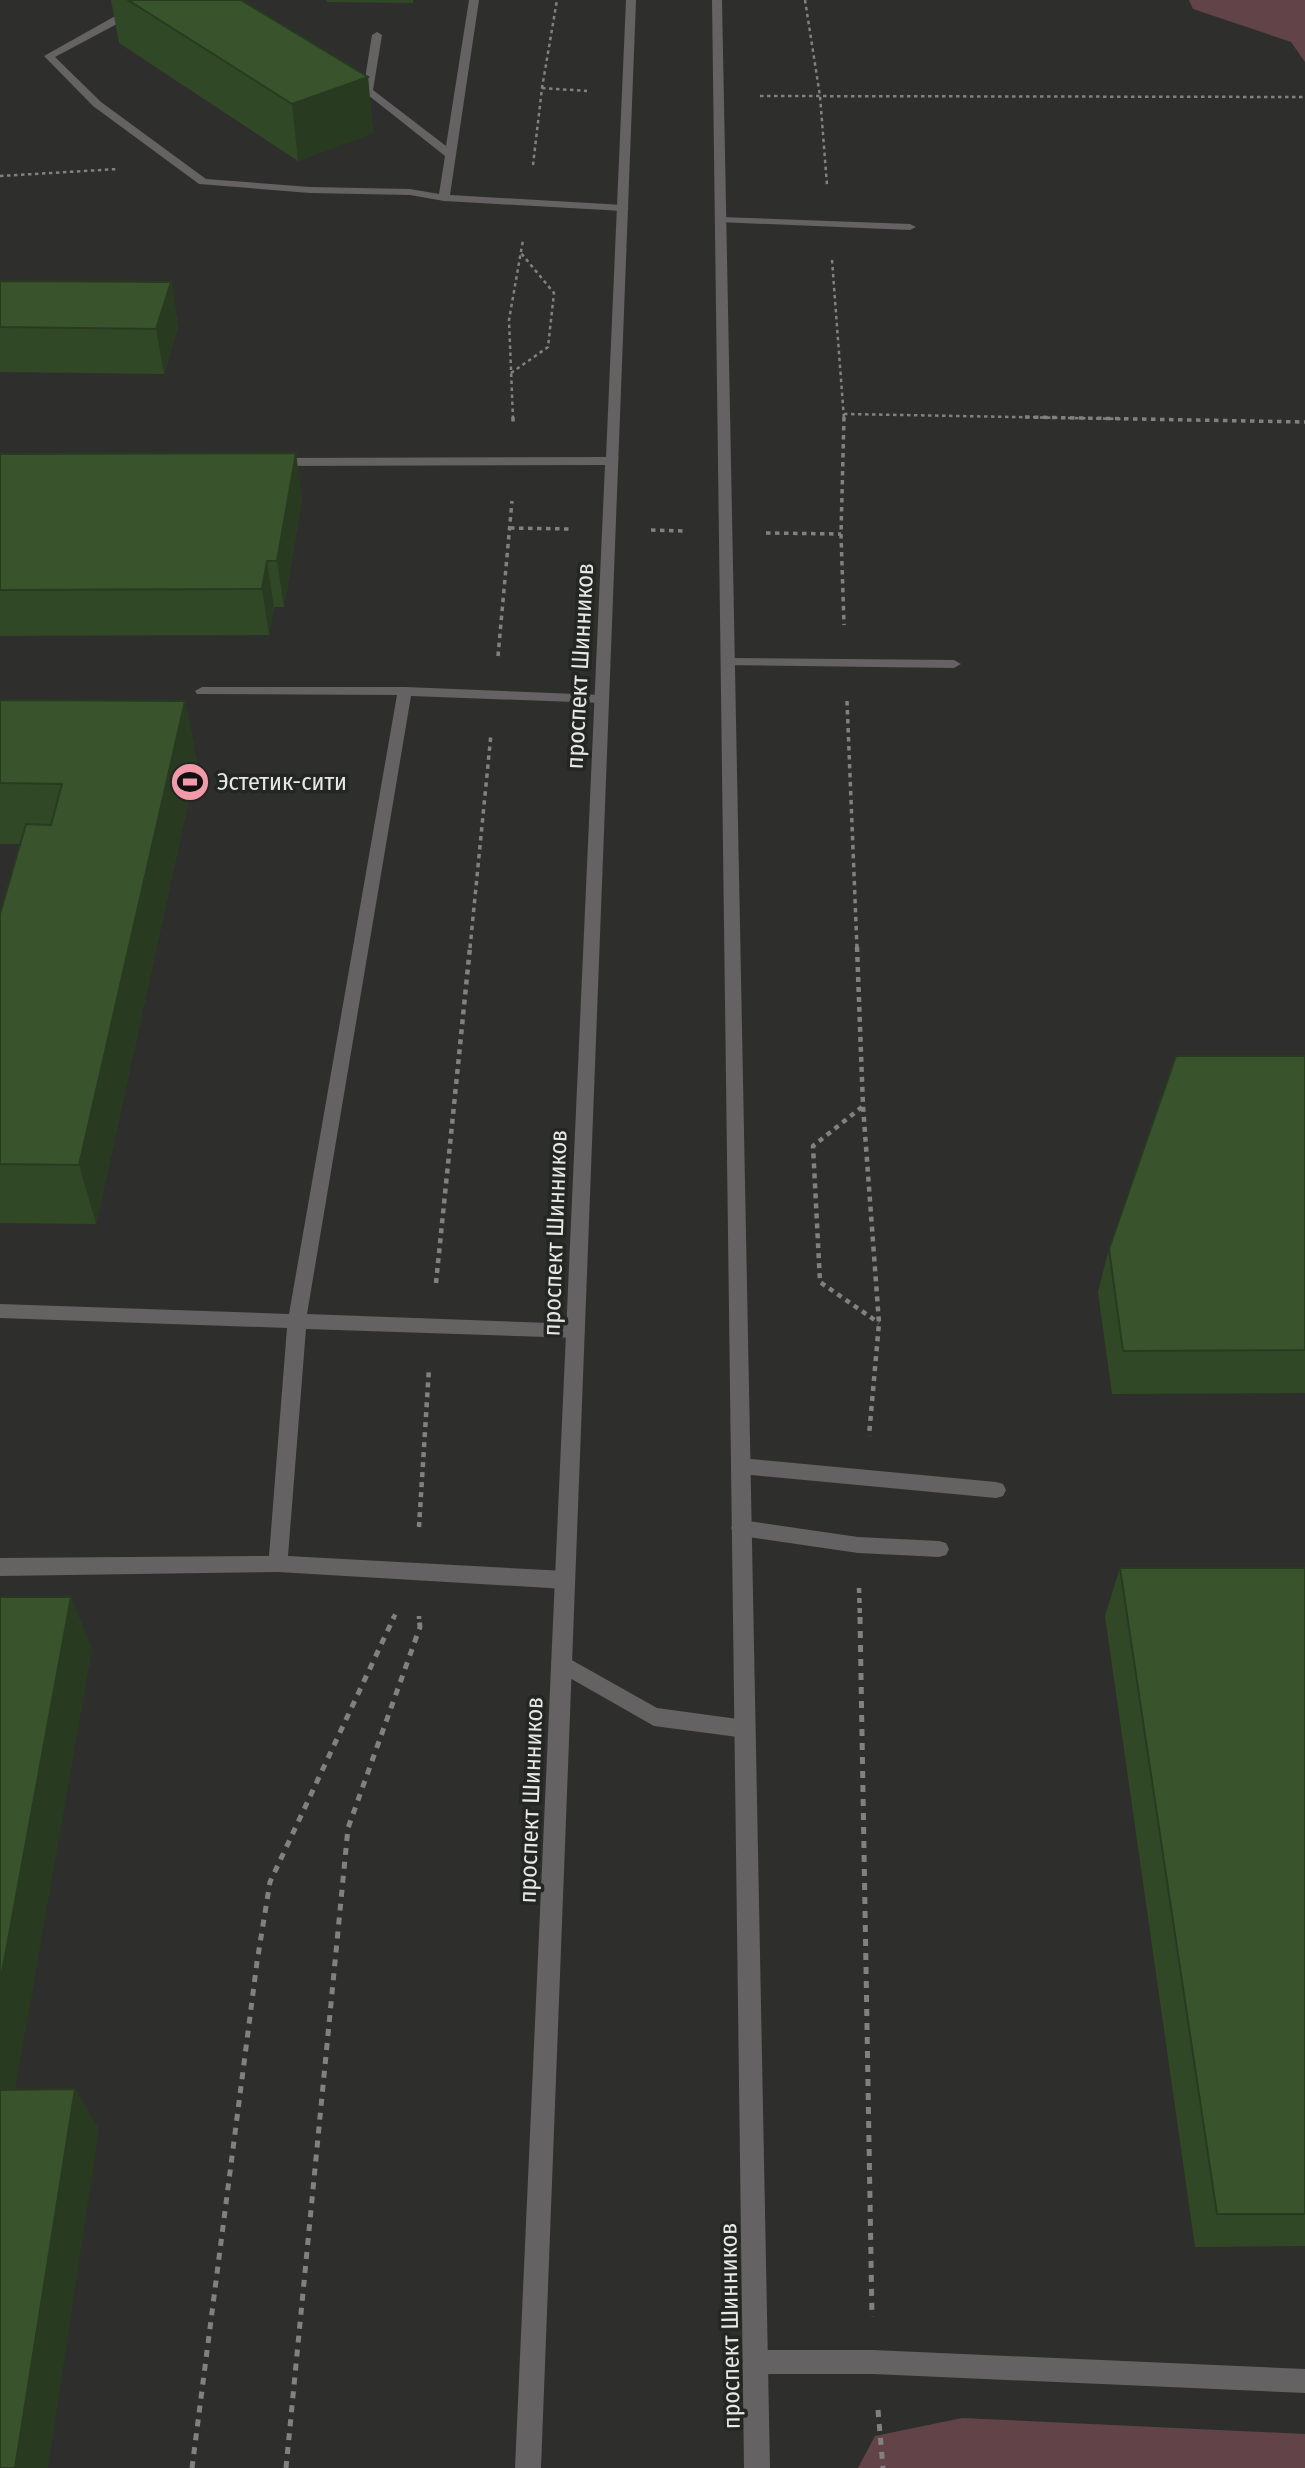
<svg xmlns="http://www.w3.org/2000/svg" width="1305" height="2468" font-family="'Fira Sans Condensed',sans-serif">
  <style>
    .green { fill: #624347 }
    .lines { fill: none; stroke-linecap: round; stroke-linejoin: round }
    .path-far3 { stroke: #818280; stroke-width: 2.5; stroke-dasharray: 3.5 3.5; stroke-linecap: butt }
    .path-far2 { stroke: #818280; stroke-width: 3.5; stroke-dasharray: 4.5 4.5; stroke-linecap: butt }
    .path-far1 { stroke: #818280; stroke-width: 4.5; stroke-dasharray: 5 5; stroke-linecap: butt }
    .path { stroke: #818280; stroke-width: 5; stroke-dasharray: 7 7; stroke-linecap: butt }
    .lane { fill: #646262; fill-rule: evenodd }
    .street { fill: #646262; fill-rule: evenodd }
    .wall { fill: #314827 }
    .shaded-wall { fill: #283b20 }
    .building { fill: #39542d; stroke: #283b20; stroke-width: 2 }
    .labels { text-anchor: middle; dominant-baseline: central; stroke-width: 7; stroke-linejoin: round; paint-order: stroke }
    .street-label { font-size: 24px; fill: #e7e8e6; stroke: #242623 }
    .poi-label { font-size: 24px; fill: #e7e8e6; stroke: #242623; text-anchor: start }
  </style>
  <rect width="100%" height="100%" fill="#2e2f2d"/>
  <path class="green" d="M1189,0H1305V62L1291,42L1193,9Z
    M962,2418L1305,2434V2468H858L875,2436Z"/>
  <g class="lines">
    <path class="path-far3" d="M805,0L820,96L827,185
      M542,88L587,91
      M760,96L1305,97
      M533,165L542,88L557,0
      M0,176L118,169
      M832,260L844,419
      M511,373L548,347L554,293L521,253
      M844,414L1126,419
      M513,419L509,320L523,240"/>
    <path class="path-far2" d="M513,417V422
      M844,417L841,534L844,625
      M1025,417L1305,422
      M510,528L569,529
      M651,530L684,531
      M766,533L841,534
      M498,656L512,501
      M847,701L857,948
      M470,948L491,734"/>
    <path class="path-far1" d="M857,947L863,1106L879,1323L869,1436
      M862,1107L813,1146L820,1282L879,1323
      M436,1283L470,947
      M419,1527L429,1368
      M859,1588L860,1619
      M419,1616V1619
      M393,1619L396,1613"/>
    <path class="path" d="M860,1617L872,2317
      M878,2410L883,2468
      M192,2468L257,1962L270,1882L394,1617
      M286,2468L348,1828L420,1627L419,1617"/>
    <path class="lane" d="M162,0L55,57L101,102L206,179L310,187L410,189L439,194L445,156L363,91L372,35L377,32L382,35L373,90L446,146L469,0H479L450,195L623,205L629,208L623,211L444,201L410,195L310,193L199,184L93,106L44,56L142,1Z
      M721,217L910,224L916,227L910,230L717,222V218Z
      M728,658L954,660L961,664L954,668L723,665V659Z
      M202,687H405L602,695L609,699L602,703L411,696L307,1314L576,1324L582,1326L585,1331L582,1336L576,1338L306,1329L288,1556L565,1571L572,1574L575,1580L572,1586L565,1589L278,1572L0,1576V1558L269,1556L287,1328L0,1318V1304L289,1314L397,695L197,694L195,691Z
      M741,1458L996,1482L1003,1484L1006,1490L1003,1496L996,1498L741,1474L734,1472L732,1466L734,1460Z
      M741,1520L858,1537L939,1541L946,1543L949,1549L946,1555L939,1557L858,1553L741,1536L734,1534L731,1528L734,1522Z
      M561,1654L657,1708L745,1720L752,1722L755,1729L752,1736L745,1738L654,1726L554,1669L551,1663L554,1657Z
      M755,2350H873L1305,2369V2393L873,2374H755L746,2371L743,2362L746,2353Z"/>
    <path class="street" d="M626,0H636L541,2468H515L605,465L273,466L267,462L273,458L606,457Z
      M712,0H722L770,2468H744Z"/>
  </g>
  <path class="wall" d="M111,0H241L368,77L373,133L298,161L119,43Z
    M326,0H413V3L327,2Z
    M0,281L171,282L178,327L164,374L0,372Z
    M0,454L302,498L284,607H274L269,635L0,636Z
    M0,700L185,701L197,762L96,1224L0,1223V914L20,844H0Z
    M1305,1056V1393L1112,1394L1098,1292L1109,1249Z
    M1120,1568H1305V2246L1195,2247L1105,1616Z"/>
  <path class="shaded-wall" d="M368,77L373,133L298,161L292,104Z
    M171,282L178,327L164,374L156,329Z
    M296,453L302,498L284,607L277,561Z
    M267,561L274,607L269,635L262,589Z
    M185,701L197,762L96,1224L79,1165Z
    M71,1597L92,1649L8,2130L0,2118V1983Z
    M75,2089L99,2129L48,2468H15Z"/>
  <path class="building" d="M128,0H241L368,77L292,104Z
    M0,281L171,282L156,329L0,327Z
    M296,453L277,561H267L262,589L0,590V454Z
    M0,700L185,701L79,1165L0,1164V914L26,824L51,825L62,784L0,783Z
    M1176,1056H1305V1350L1123,1351L1109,1249Z
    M1120,1568H1305V2214H1217Z
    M0,1597H71L0,1983Z
    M75,2089L15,2468H0V2090Z"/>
  <defs>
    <g id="stadium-disc" transform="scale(2.0125)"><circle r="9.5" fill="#f39aa9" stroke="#242623"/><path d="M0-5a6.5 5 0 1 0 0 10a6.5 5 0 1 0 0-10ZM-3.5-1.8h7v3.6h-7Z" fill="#111"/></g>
  </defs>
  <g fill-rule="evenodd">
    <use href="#stadium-disc" x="190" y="782"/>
  </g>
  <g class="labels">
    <g class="street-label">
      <text transform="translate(580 666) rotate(-87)">проспект Шинников</text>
      <text transform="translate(555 1233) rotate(-88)">проспект Шинников</text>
      <text transform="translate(531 1800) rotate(-88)">проспект Шинников</text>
      <text transform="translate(730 2326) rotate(-91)">проспект Шинников</text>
    </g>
    <g class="poi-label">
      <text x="217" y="782">Эстетик-сити</text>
    </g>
  </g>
</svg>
